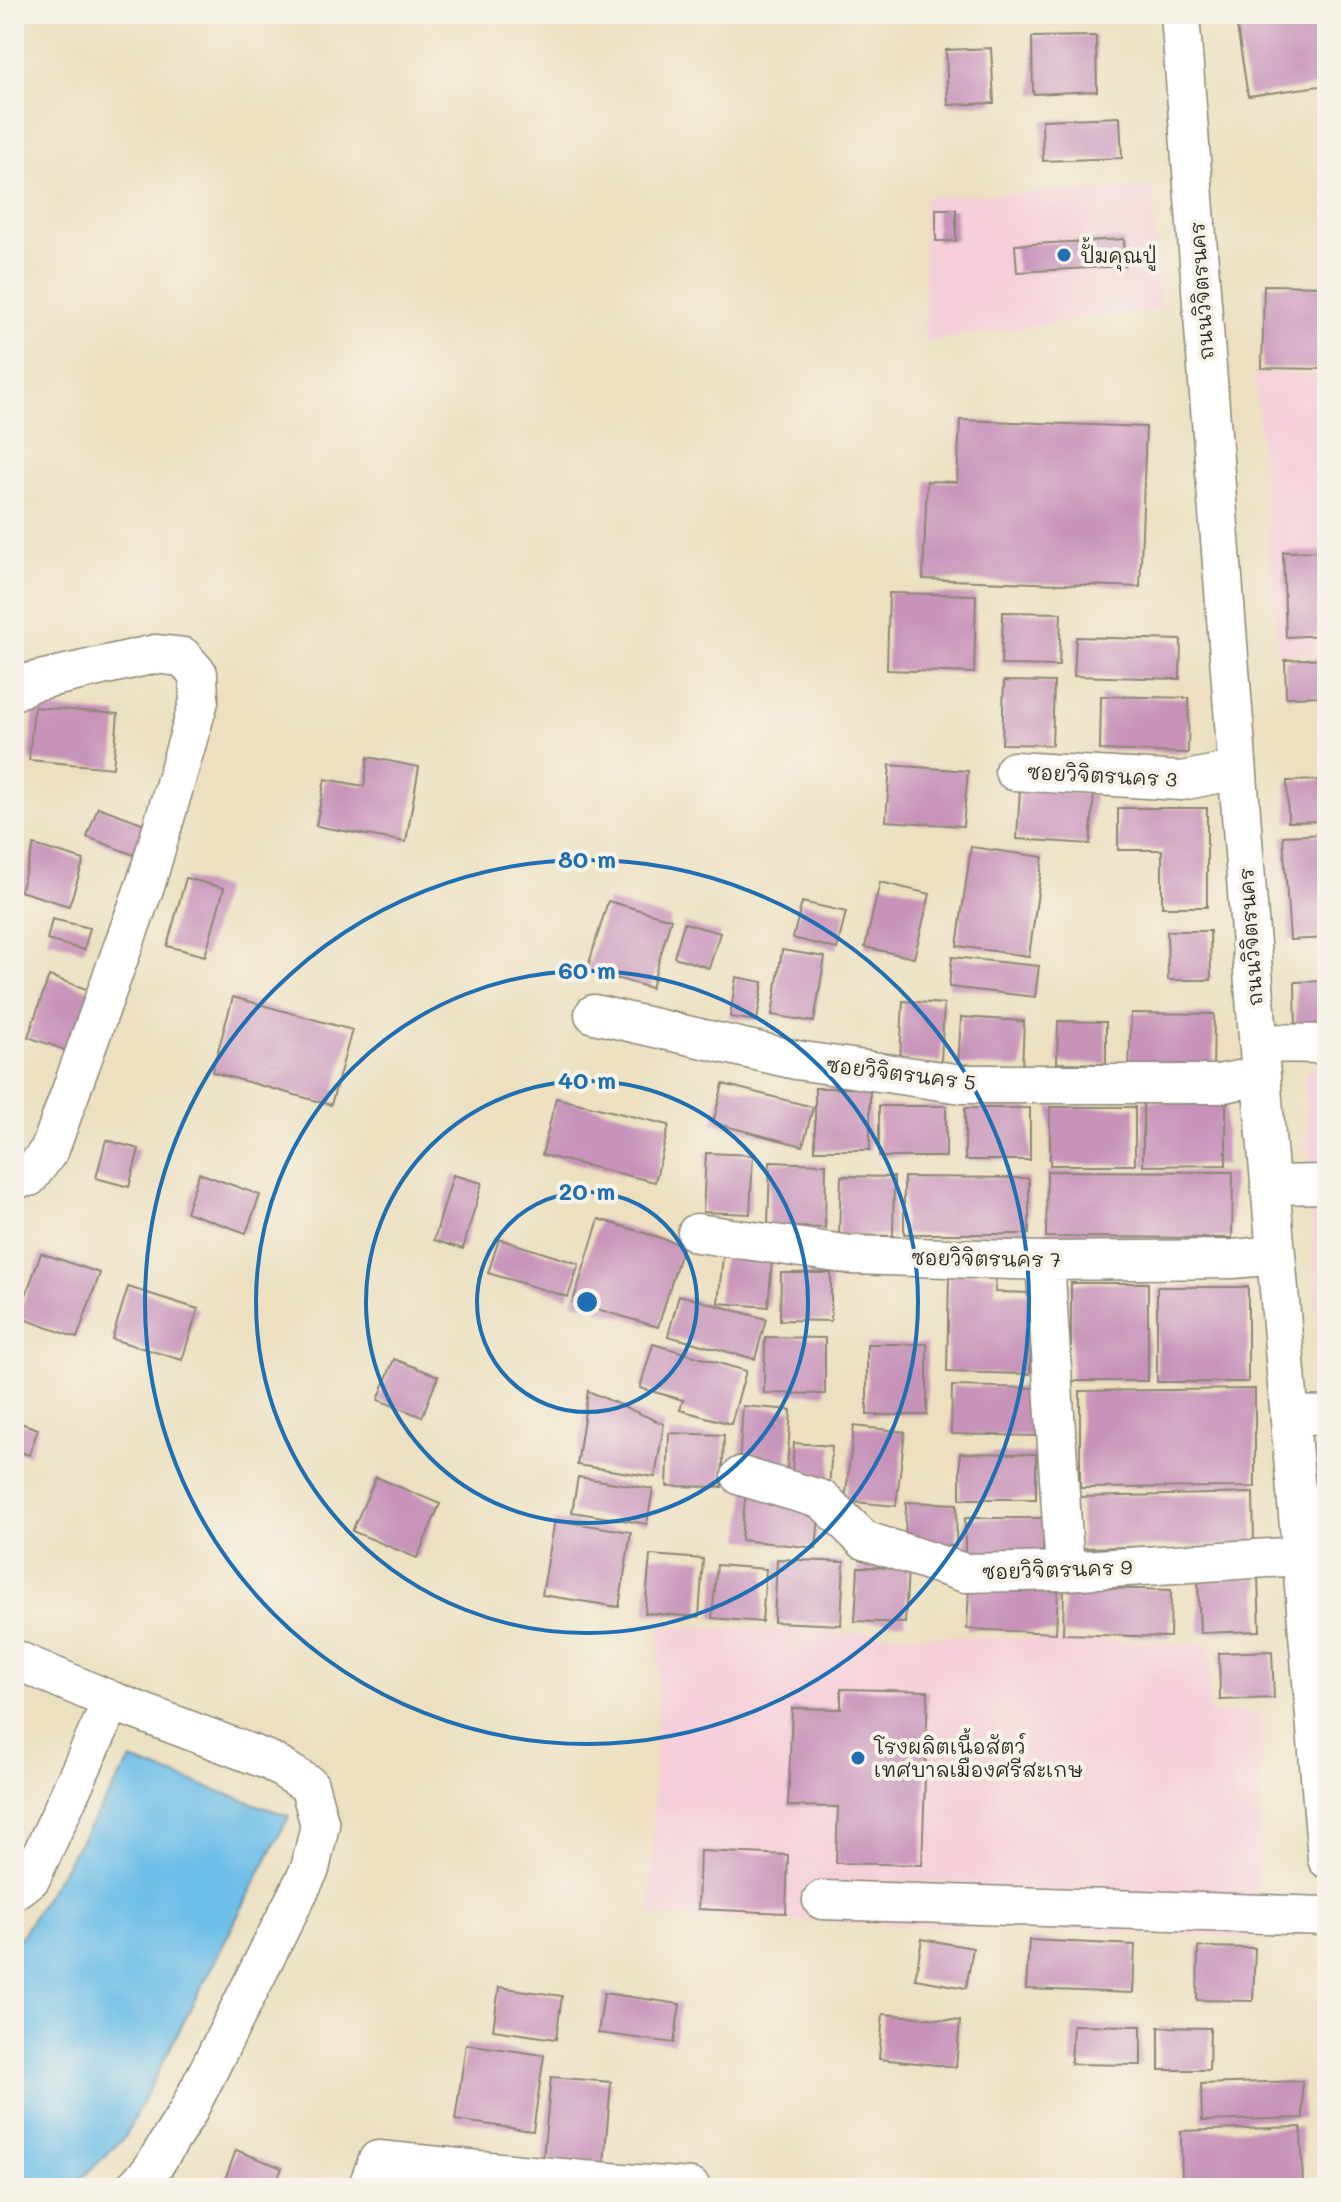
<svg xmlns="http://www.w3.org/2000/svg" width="1341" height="2202" font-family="Mali,'Playpen Sans Thai',sans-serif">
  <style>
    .built { fill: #f5cfd9 }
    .water { fill: #6dbee8; stroke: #4c748a; stroke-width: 2 }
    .building { fill: #c793b9 }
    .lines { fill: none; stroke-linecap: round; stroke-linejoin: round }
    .minor-casing { stroke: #8c8676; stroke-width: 41 }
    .minor { stroke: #fff; stroke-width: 38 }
    .ring { fill: none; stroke: #1f6fb2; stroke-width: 4 }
    .poi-dot { fill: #1f6fb2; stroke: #f7f3e8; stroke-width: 3 }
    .labels { text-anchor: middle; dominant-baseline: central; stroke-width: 8; stroke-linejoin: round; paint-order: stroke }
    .poi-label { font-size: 20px; fill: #2b2b2b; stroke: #f7f3e8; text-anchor: start }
    .street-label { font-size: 20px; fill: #2b2b2b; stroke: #f7f3e8 }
    .centre { fill: #1f6fb2; stroke: #f7f3e8; stroke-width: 4 }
    .ring-label { font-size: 24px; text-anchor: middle; font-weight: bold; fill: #1f6fb2; stroke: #f7f3e8; stroke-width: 8; stroke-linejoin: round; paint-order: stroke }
  </style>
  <rect width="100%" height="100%" fill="#f7f3e8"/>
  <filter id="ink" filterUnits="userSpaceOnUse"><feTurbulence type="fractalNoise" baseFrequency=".0125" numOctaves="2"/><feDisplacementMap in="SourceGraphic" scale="16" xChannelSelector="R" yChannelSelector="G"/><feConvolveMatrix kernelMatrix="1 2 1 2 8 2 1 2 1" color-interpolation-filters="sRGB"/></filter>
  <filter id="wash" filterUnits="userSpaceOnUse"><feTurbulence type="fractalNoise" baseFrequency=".006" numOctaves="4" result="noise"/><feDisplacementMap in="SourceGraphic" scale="32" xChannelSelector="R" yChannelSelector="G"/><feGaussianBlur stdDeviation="1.8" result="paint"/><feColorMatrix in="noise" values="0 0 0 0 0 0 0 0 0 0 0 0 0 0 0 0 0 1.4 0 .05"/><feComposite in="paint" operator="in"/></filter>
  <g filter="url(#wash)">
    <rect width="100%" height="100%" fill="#ece0c0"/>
    <path class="built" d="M1153,188L1159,309L925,341L924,197Z
      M1255,373L1327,375V653L1278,654Z
      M1323,1057H1327V1352L1318,1342L1304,1076Z
      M660,1626L1211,1645L1209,1712L1263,1713L1255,1937L650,1916Z"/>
    <path class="water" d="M131,1760L289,1816L124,2138L71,2188H14V1935L20,1938Z"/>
    <g id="blocks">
      <path class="building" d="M1235,14H1327V85L1248,96Z
        M1096,36L1097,91L1033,94L1032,37Z
        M991,48L994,103L948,105L946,50Z
        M1120,117L1122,158L1043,161L1042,120Z
        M936,209H956V241H936Z
        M1124,239L1125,266L1017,272L1015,245Z
        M1264,285L1327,286V369L1262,368Z
        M960,420L1146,427L1140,587L923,579L927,481L957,482Z
        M1327,551V635L1286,637L1283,552Z
        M889,593L976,595L974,673L887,670Z
        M1003,612L1061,613L1059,666L1001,665Z
        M1076,637L1181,640L1180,679L1074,676Z
        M1327,658V696L1286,697L1285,660Z
        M1004,681L1054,682L1052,745L1002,744Z
        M1101,696L1189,698L1188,753L1100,750Z
        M1319,701H1327V744L1321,745Z
        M34,707L118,714L113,768L29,760Z
        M368,757L419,767L406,842L316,826L325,779L364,786Z
        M890,765L968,771L963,826L886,821Z
        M1327,780V821L1288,822L1287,781Z
        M1020,789L1094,795L1090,844L1017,839Z
        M98,807L145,824L134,855L87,837Z
        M1118,808H1207V907H1162V850H1118Z
        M1327,834V938L1290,940L1283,836Z
        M34,845L84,860L69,906L20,891Z
        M971,847L1043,857L1029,956L957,946Z
        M186,878L224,888L205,956L167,946Z
        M880,882L930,894L914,958L865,947Z
        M608,901L671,919L651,988L587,970Z
        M802,902L846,912L837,949L793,938Z
        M52,919L90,928L84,950L47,940Z
        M684,923L720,933L709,968L674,957Z
        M1167,931H1210L1211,980H1168Z
        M782,950L825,957L814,1022L772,1015Z
        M952,957L1039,966L1035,997L949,987Z
        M49,976L98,993L76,1054L28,1037Z
        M736,977L763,982L757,1021L730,1017Z
        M1327,981V1032L1296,1033L1295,982Z
        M233,997L352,1030L331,1105L212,1072Z
        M903,1001L944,1004L941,1062L900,1059Z
        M1131,1013L1214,1014L1213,1071L1129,1069Z
        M961,1017L1024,1021L1022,1068L958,1065Z
        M1058,1021L1106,1022V1064L1057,1063Z
        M723,1084L813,1107L803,1146L713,1123Z
        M815,1088H870V1150H815Z
        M556,1098L669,1125L655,1182L542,1155Z
        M1143,1101H1226V1165L1143,1166Z
        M879,1106H946V1157H879Z
        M1050,1107H1135V1165H1050Z
        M965,1108H1030V1160H965Z
        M106,1140L139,1149L129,1187L96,1178Z
        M706,1153L753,1155L750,1214L703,1212Z
        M770,1162L826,1164L825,1228L768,1226Z
        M1047,1171L1233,1172L1232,1238L1046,1237Z
        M199,1173L260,1195L246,1233L186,1212Z
        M453,1175L482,1183L463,1249L434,1240Z
        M841,1176L894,1177L893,1236L839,1235Z
        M904,1177L1029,1178V1234H904Z
        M599,1219L683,1245L658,1327L573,1302Z
        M499,1239L579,1264L568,1297L488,1273Z
        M41,1253L100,1273L77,1338L18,1317Z
        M723,1256L772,1261L768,1307L718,1303Z
        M781,1273H831V1321L780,1320Z
        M949,1273L996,1275L995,1292L1032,1293L1030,1374L947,1372Z
        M1071,1283H1148V1381H1071Z
        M128,1287L198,1309L182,1360L112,1339Z
        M1157,1287H1248V1382H1157Z
        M679,1295L766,1319L755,1359L668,1336Z
        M765,1337L825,1338V1394L764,1393Z
        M653,1344L746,1371L731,1424L680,1410L683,1400L640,1388Z
        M867,1344H927V1415H867Z
        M394,1359L438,1376L422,1417L378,1400Z
        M952,1386L1039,1388L1038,1436L951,1434Z
        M1255,1389V1487L1080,1488V1391Z
        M588,1391L664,1424L655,1477L577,1465Z
        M743,1406L791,1410L787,1469L739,1465Z
        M14,1421L38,1429L29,1455L14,1450Z
        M854,1426L905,1432L896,1506L845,1501Z
        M669,1433L724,1435L722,1487L667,1486Z
        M794,1443L832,1446L829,1489L791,1487Z
        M960,1453L1036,1454V1499H960Z
        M376,1477L440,1504L417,1558L352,1531Z
        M578,1477L653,1489L647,1524L572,1512Z
        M746,1489L820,1507L816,1548L741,1540Z
        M1253,1493L1254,1544L1081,1548L1080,1497Z
        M906,1502L957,1504L956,1546L905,1545Z
        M965,1518H1044L1043,1559H965Z
        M555,1520L631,1532L619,1607L542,1595Z
        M650,1555L703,1559L699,1617L645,1613Z
        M777,1559L844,1562L841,1625L774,1622Z
        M717,1565L766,1569L762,1622L712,1618Z
        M858,1567L908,1568L905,1623L855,1621Z
        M1258,1578L1260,1631L1200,1633L1198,1580Z
        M969,1587L1058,1591L1056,1633L967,1629Z
        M1064,1587L1171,1590L1170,1637L1063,1634Z
        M1272,1651L1274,1698L1220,1700L1219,1653Z
        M841,1689L928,1691L922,1865L836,1863L838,1807L788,1806L792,1708L841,1709Z
        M700,1851L788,1855L786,1913L698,1909Z
        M922,1939L973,1948L966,1988L915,1979Z
        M1029,1940L1135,1945L1133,1993L1026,1989Z
        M1198,1947L1255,1948L1253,2001L1197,2000Z
        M499,1987L562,1996L556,2039L493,2030Z
        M604,1993L680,2004L674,2043L598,2033Z
        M883,2014L960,2021L956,2067L879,2059Z
        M1073,2025L1141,2026V2065L1071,2064Z
        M1159,2027L1210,2028L1209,2070H1159Z
        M466,2044L544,2055L533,2131L455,2120Z
        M551,2077L611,2082L604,2164L543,2159Z
        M1302,2081L1303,2118L1202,2121L1201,2084Z
        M1301,2127L1303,2187L1182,2188L1181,2131Z
        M236,2150L282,2168L274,2188H222Z
        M395,2178L477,2188H391Z"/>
    </g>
  </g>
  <g filter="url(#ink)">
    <use href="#blocks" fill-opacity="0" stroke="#8c8676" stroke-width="2"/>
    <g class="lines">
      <g class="minor-casing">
        <path id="minor" d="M1180,14L1261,1076L1327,1859
          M14,691L31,682L155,654L183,657L198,674L199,701L147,880L50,1149L29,1177L14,1178
          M1014,771L1181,781L1237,770
          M594,1014L796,1060L962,1084H1218L1261,1076
          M1258,1043L1327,1044
          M1270,1185L1327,1184
          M697,1233L851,1255L1045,1261L1233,1259L1276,1255
          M1045,1261L1065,1571
          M1290,1415L1327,1416
          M741,1476L823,1500L864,1540L965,1573L1065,1571L1302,1556
          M14,1659L112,1701L270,1761L309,1785L320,1825L310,1869L187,2113L150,2172L134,2188
          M14,1890L31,1878L112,1701
          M822,1900L1327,1916
          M367,2188L378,2160L583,2180L691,2188"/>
      </g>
      <use href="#minor" class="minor"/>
    </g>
  </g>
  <g class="ring">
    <circle cx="587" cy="1302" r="110"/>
    <circle cx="587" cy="1302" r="221"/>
    <circle cx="587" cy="1302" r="331"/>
    <circle cx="587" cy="1302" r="442"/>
  </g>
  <g class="poi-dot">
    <circle cx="1064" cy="255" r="8"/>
    <circle cx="858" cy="1758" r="8"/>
  </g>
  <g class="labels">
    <g class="poi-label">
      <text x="1080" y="255">ปั้มคุณปู่</text>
      <text x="874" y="1746">โรงผลิตเนื้อสัตว์<tspan x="874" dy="23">เทศบาลเมืองศรีสะเกษ</tspan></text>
    </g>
    <g class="street-label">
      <text transform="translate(1201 291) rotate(-94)">ถนนวิจิตรนคร</text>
      <text transform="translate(1102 775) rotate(3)">ซอยวิจิตรนคร 3</text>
      <text transform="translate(1250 937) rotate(-94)">ถนนวิจิตรนคร</text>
      <text transform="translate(901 1073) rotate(7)">ซอยวิจิตรนคร 5</text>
      <text transform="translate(986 1258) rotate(1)">ซอยวิจิตรนคร 7</text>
      <text transform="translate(1057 1569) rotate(-2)">ซอยวิจิตรนคร 9</text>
    </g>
  </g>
  <circle cx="587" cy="1302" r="12" class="centre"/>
  <g class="ring-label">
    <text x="587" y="868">80 m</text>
    <text x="587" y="979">60 m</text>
    <text x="587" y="1089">40 m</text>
    <text x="587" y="1200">20 m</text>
  </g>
  <rect width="1341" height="2202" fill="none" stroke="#f7f3e8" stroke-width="48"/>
</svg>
